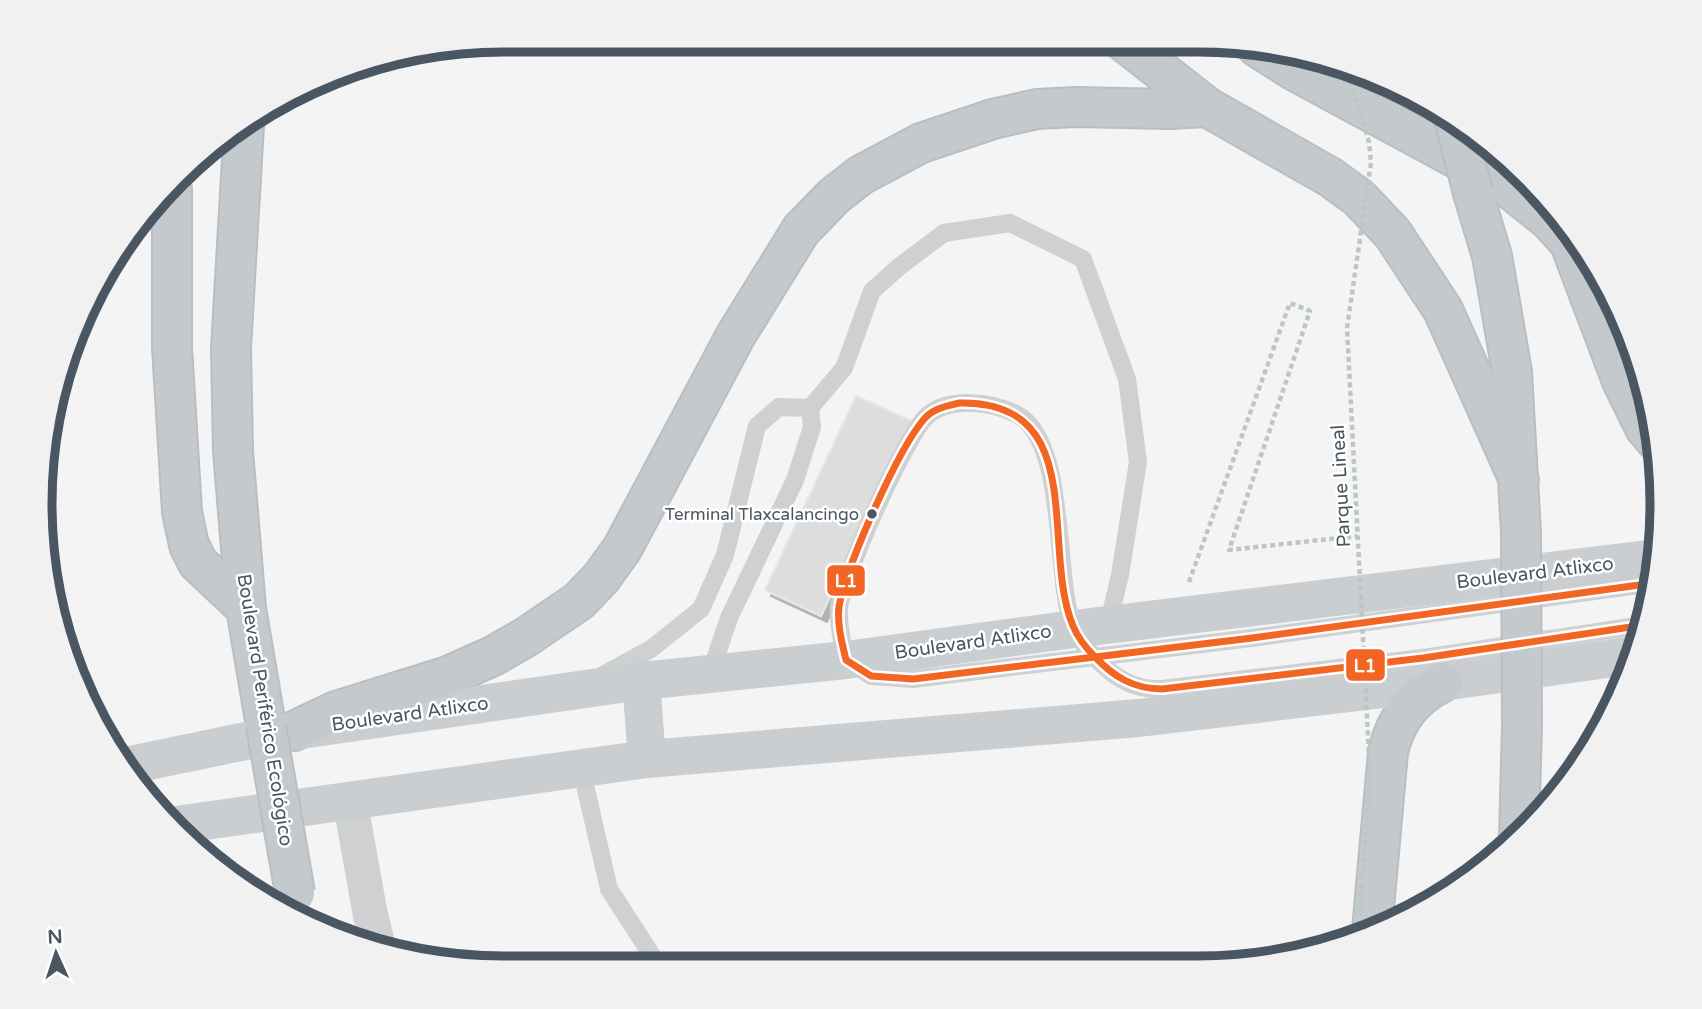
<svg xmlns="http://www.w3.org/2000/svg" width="1702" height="1009" font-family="'Varela Round',sans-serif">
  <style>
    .building { fill: #ddddde; stroke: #e5e6e7; stroke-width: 2; filter: url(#shadow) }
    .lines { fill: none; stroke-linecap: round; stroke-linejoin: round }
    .trunk-casing { stroke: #b9bec3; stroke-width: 42 }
    .path { stroke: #bcc7c4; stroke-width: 4.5; stroke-dasharray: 5 3.5; stroke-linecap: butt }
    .service { stroke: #ced0d2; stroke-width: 18 }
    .minor { stroke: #ced0d2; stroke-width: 35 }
    .primary { stroke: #caced1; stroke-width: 38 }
    .trunk { stroke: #c4c9cd; stroke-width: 38 }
    .trunk-bridge-casing { stroke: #b9bec3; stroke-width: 42; stroke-linecap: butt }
    .path-bridge { stroke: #bcc7c4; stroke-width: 4.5; stroke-dasharray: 5 3.5; stroke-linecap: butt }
    .trunk-bridge { stroke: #c4c9cd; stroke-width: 38 }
    .bus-1-casing { stroke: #fff; stroke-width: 12 }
    .bus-1 { stroke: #f26522; stroke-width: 7 }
    .bus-dot { fill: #4a5661; stroke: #fff; stroke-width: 2.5 }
    .labels { text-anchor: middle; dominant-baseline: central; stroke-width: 5; stroke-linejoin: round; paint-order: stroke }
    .bus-label { font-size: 17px; fill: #4a5661; stroke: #fff; text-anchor: end }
    .street-label { font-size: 19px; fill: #4a5661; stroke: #fff }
    .rim { fill: none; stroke: #4a5661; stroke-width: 9 }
    .line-badge { stroke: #fff; stroke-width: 2.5 }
    .badge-label { font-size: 19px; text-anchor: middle; font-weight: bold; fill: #fff }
  </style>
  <defs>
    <filter id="shadow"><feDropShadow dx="6" dy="6" stdDeviation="0" flood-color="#0004"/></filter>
  </defs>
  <rect width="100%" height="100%" fill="#f4f4f4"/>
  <path class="building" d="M856,396L912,421L821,616L765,590Z"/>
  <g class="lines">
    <g class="trunk-casing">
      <path id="trunk" d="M1123,41L1207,107
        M1257,47L1293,70L1504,184L1549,220L1569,242
        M244,125L231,348L233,451L246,608L266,726
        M172,189V347L182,512L189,545L198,563L246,608
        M1473,193L1492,256L1512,372L1521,532
        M1561,220L1622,381L1645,428L1656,441
        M294,731L336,711L448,676L493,656L526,637L579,601L601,578L622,549L736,335L801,230L834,196L861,175L921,143L993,119L1037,109L1076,107L1169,109L1207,107L1330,177L1359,198L1393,234L1443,310L1519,480
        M1519,836L1522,727
        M1372,930L1388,752C1396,718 1413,697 1443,682"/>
    </g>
    <path class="path" d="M1189,582L1290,303L1310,311L1229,550L1357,536"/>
    <path class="service" d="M810,408L844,368L872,291L900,266L944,233L1010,223L1083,259L1127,379L1138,462L1120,575L1108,625
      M1644,625L1423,658L1162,689C1139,690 1121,682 1105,667C1091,655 1076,637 1071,620C1055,571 1066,442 1018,415C994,402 949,396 927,416C906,435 842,578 839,608C838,625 842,643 846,660L871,676L913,679L1252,638L1654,583
      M603,675L651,649L701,609L725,555L757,426L779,407L810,408L812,427L795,480L729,618L710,674
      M581,768L609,889L660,968"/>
    <path class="minor" d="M350,801L370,913L379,949"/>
    <path class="primary" d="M641,681L647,759
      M125,766L294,731L641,681L846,660L1074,629L1656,558
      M176,825L647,759L1139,718L1443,682L1635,655"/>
    <use href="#trunk" class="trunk"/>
    <g class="trunk-bridge-casing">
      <path id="trunk-bridge" d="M1454,118L1473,193
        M1521,532L1522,727
        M266,726L295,893"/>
    </g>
    <path class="path-bridge" d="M1345,65L1369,142L1371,163L1347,328L1370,775L1360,911"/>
    <use href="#trunk-bridge" class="trunk-bridge"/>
    <g class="bus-1-casing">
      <path id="bus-1" d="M959,403C1091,400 1040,548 1073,626C1078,638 1086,648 1095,657L913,679L871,676L846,660C842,643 837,624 839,607C845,568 899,447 925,418C934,408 947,406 959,403Z
        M1095,657C1114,677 1134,689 1162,689L1423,658L1644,625
        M1095,657L1252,638L1654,583"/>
    </g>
    <use href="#bus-1" class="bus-1"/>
  </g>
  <circle class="bus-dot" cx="872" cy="514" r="6"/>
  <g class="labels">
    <g class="bus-label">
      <text x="859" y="514">Terminal Tlaxcalancingo</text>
    </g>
    <g class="street-label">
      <text transform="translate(1341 486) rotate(-93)">Parque Lineal</text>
      <text transform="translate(1535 573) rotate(-7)">Boulevard Atlixco</text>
      <text transform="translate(973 642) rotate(-8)">Boulevard Atlixco</text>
      <text transform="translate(265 710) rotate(81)">Boulevard Periférico Ecológico</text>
      <text transform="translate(410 714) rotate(-8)">Boulevard Atlixco</text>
    </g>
  </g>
  <path d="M0 0H1702V1009H0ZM504 52H1198A452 452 0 0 1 1650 504V504A452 452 0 0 1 1198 956H504A452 452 0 0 1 52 504V504A452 452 0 0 1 504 52Z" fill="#f1f1f2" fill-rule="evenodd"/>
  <path class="rim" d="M504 52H1198A452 452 0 0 1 1650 504V504A452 452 0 0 1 1198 956H504A452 452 0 0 1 52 504V504A452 452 0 0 1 504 52Z"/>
  <g class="line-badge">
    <rect x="826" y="564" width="40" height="33" rx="7" fill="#f26522"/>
    <rect x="1345" y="648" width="41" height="34" rx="7" fill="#f26522"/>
  </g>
  <g class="badge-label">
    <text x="846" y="587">L1</text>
    <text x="1365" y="672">L1</text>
  </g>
  <g transform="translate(56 953) rotate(357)" stroke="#ffffff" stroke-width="5" paint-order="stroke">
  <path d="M0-5L12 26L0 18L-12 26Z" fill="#4a5661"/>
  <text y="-10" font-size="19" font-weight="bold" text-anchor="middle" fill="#4a5661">N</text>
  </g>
</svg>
